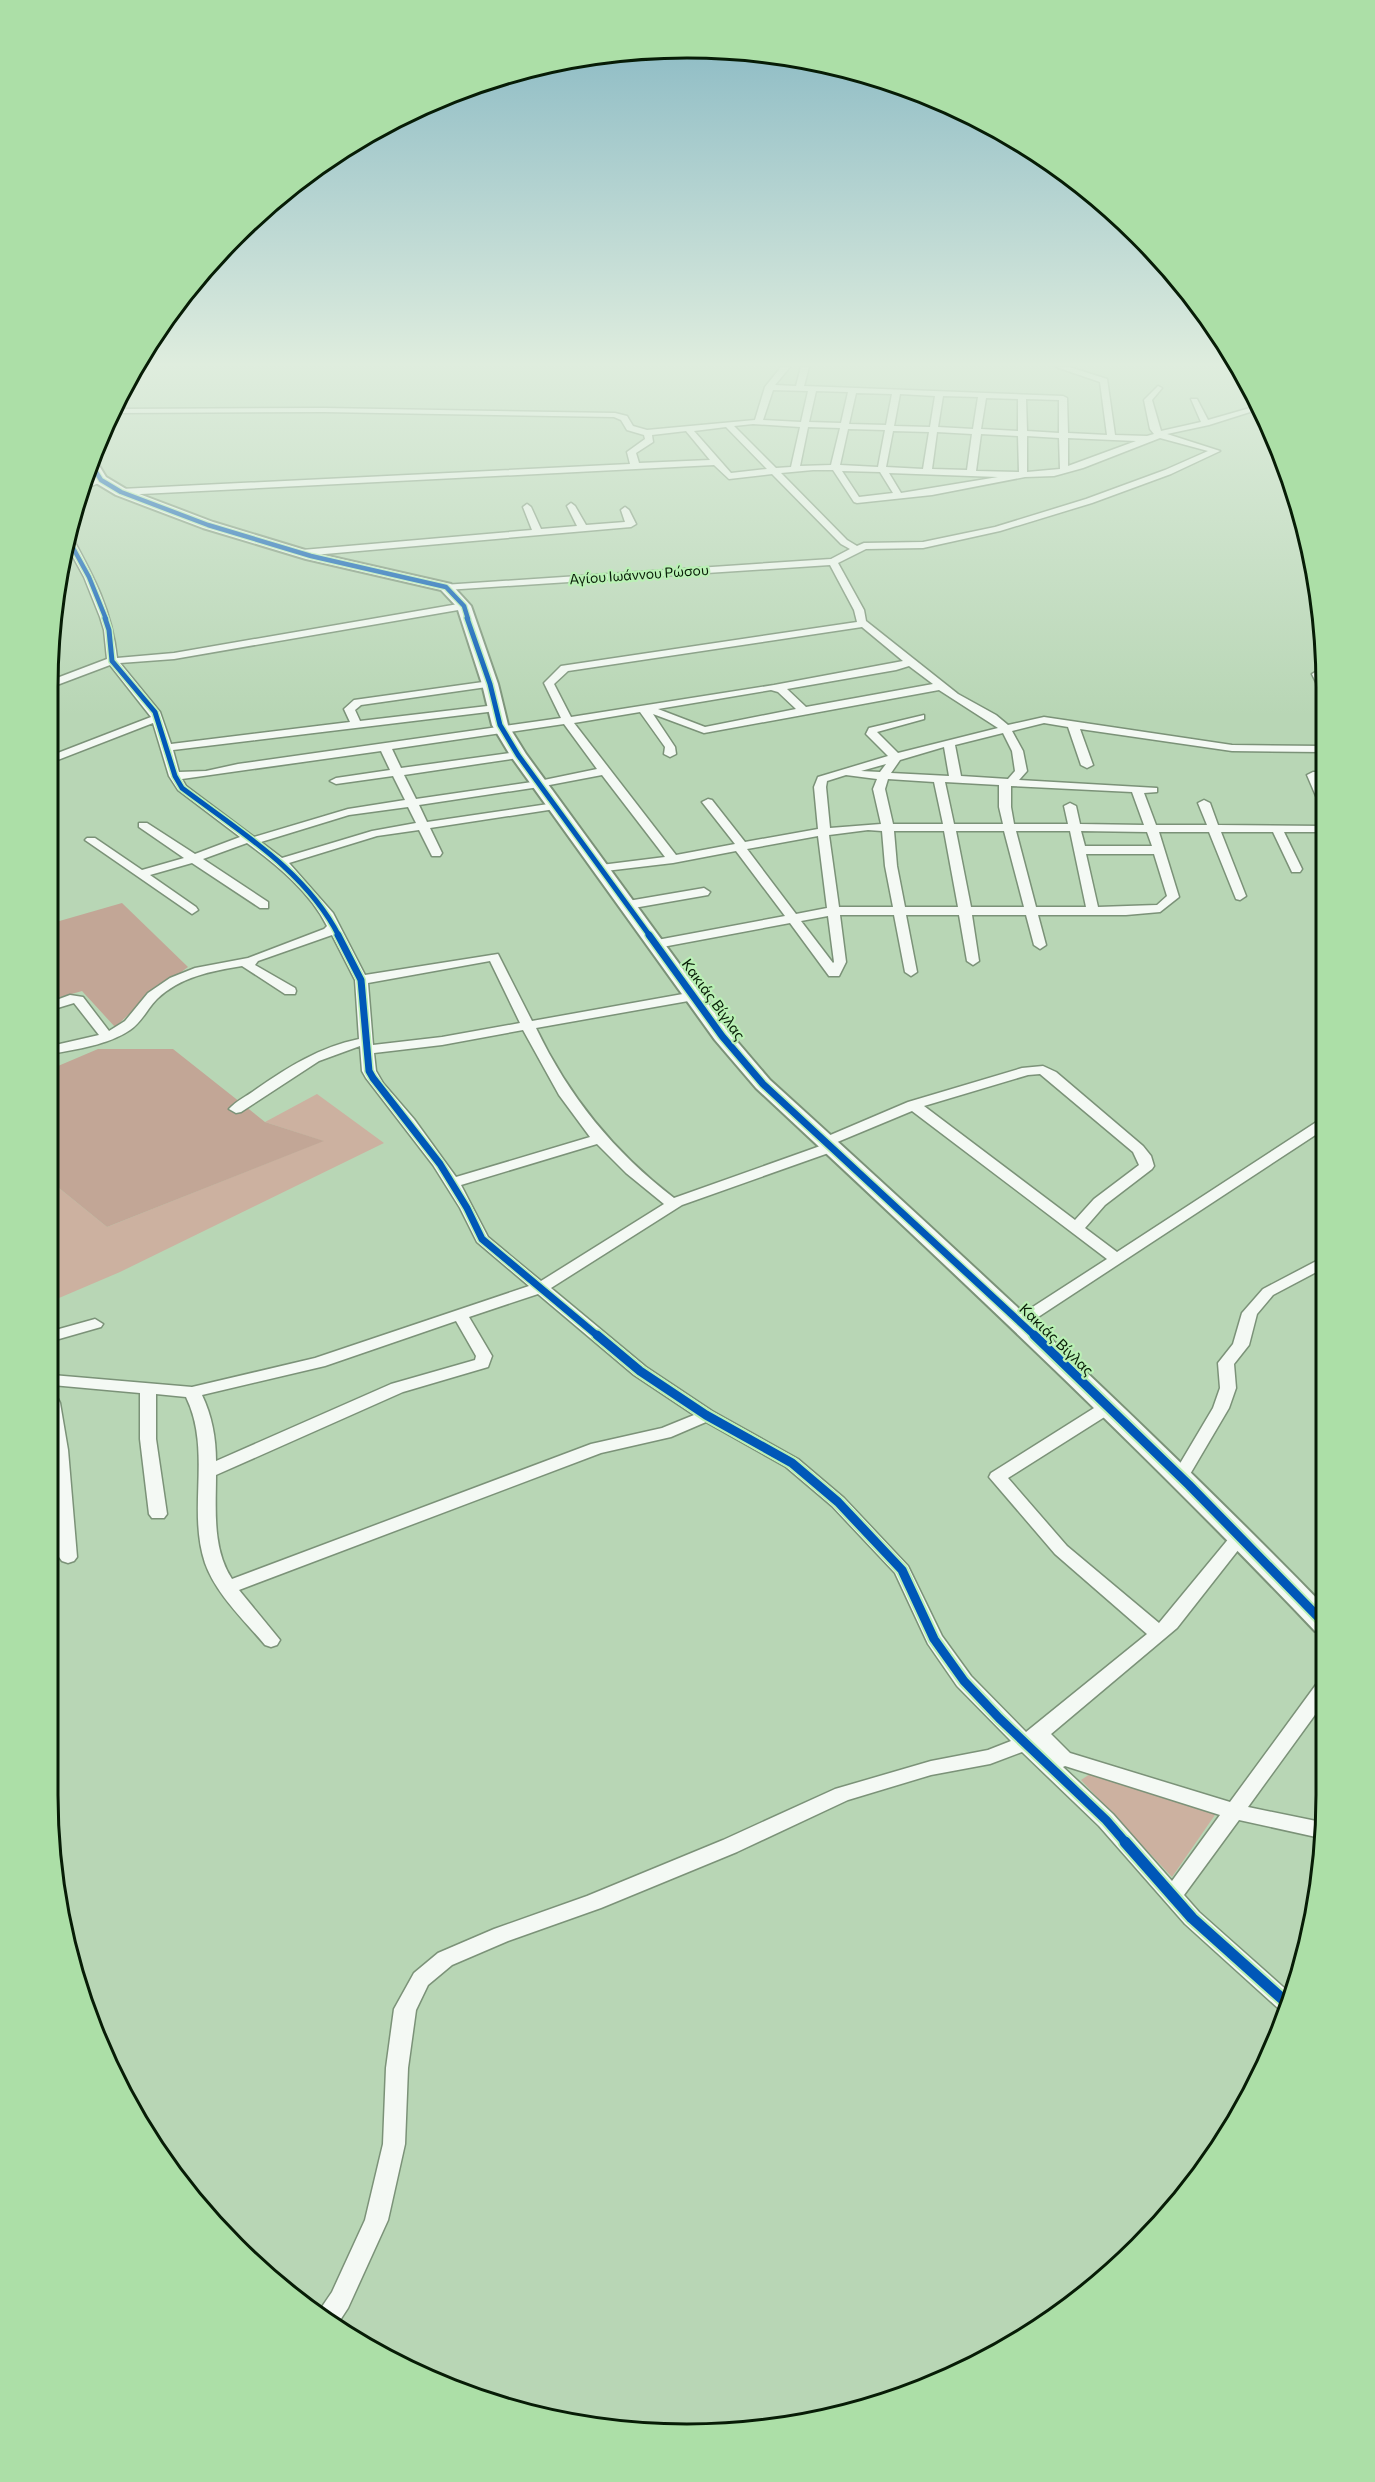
<svg xmlns="http://www.w3.org/2000/svg" width="1375" height="2482" font-family="Commissioner,sans-serif">
  <style>
    .green { fill: #ccb1a0 }
    .forest { fill: #c2a696 }
    .lines { fill: none; stroke-linecap: round; stroke-linejoin: round }
    .street-casing { stroke: #7b9278; stroke-width: 3 }
    .secondary-casing { stroke: #7b9278; stroke-width: 4 }
    .street { fill: #f4f9f4; fill-rule: evenodd }
    .secondary { fill: #f4f9f4; fill-rule: evenodd }
    .cycleway-far4-casing { stroke: #baf0b5; stroke-width: 7 }
    .cycleway-far3-casing { stroke: #baf0b5; stroke-width: 8 }
    .cycleway-far2-casing { stroke: #baf0b5; stroke-width: 10 }
    .cycleway-far1-casing { stroke: #baf0b5; stroke-width: 13 }
    .cycleway-casing { stroke: #baf0b5; stroke-width: 15 }
    .cycleway-far4 { stroke: #0057b8; stroke-width: 4.5 }
    .cycleway-far3 { stroke: #0057b8; stroke-width: 5 }
    .cycleway-far2 { stroke: #0057b8; stroke-width: 7 }
    .cycleway-far1 { stroke: #0057b8; stroke-width: 9 }
    .cycleway { stroke: #0057b8; stroke-width: 11 }
    .labels { text-anchor: middle; dominant-baseline: central; stroke-width: 4.5; stroke-linejoin: round; paint-order: stroke }
    .far-street-label { font-size: 14px; fill: #071c06; stroke: #baf0b5 }
    .street-label { font-size: 15px; fill: #071c06; stroke: #baf0b5 }
    .rim { fill: none; stroke: #071c06; stroke-width: 3 }
  </style>
  <rect width="100%" height="100%" fill="#b8d6b5"/>
  <path class="green" d="M317,1094L384,1143L120,1272L52,1301L51,1186L59,1188L107,1227L323,1141L265,1122Z
    M1093,1772L1217,1812L1172,1877L1081,1780Z"/>
  <path class="forest" d="M122,903L188,967L149,996L115,1027L82,991L51,1000L50,920L56,922Z
    M98,1049H173L265,1122L324,1141L107,1227L59,1188L51,1186V1069Z"/>
  <g class="lines">
    <g class="street-casing">
      <path id="street" d="M781,367H790L775,385L796,386L801,367H809L804,386L1063,396L1067,398L1068,433L1107,435L1100,382L1056,367H1069L1107,379L1115,435L1147,436L1154,434L1150,429L1144,400L1158,386L1162,388L1152,400L1161,431L1201,422L1191,399H1197L1208,420L1250,408V412L1209,425L1167,434L1220,451L1171,474L1092,503L1000,531L923,548L866,549L838,563L864,610L866,621L958,694L996,715L1008,725L1044,717L1232,745L1322,746V752L1232,751L1080,729L1093,765L1087,768L1081,765L1068,727L1044,723L1012,731L1023,751L1027,771L1019,780L1157,788V792L1144,793L1156,825H1207L1198,803L1204,800L1210,803L1218,825L1322,826V832H1284L1302,869L1300,872H1292L1273,832H1221L1246,896L1240,900L1236,899L1209,832H1159L1179,897L1160,912L1126,915H1038L1046,945L1040,949L1034,945L1026,915H972L979,961L973,965L967,961L959,915H906L917,972L911,976L905,972L894,915H840L846,962L839,976H829L790,923L657,948L653,947L651,944L653,941L657,940L785,916L736,851L673,863L597,872L595,869L601,865L665,857L602,775L539,787L419,805L427,822L555,803L561,806L555,809L430,828L442,853L440,856H432L419,830L377,836L289,863L333,913L365,975L498,954L532,1021L694,992L699,993L700,996L694,1000L536,1028C569,1097 614,1152 674,1198L823,1145L819,1142L821,1139L908,1102L1022,1068L1043,1066L1056,1072L1143,1146L1151,1156L1154,1166L1152,1169L1105,1205L1085,1228L1117,1252L1318,1121L1323,1120V1130L1026,1325H1014L1012,1322L1014,1319L1107,1259L912,1111L835,1143L839,1147L837,1150L682,1205L551,1288L646,1367L712,1411L798,1459L844,1498L908,1566L942,1636L971,1676L1026,1732L1147,1634L1055,1554L989,1477L991,1473L1102,1403H1114L1116,1407L1114,1411L1008,1478L1067,1546L1159,1623L1235,1531H1247L1250,1535L1177,1628L1051,1734L1070,1753L1230,1802L1318,1682L1325,1680V1701L1248,1807L1326,1823L1325,1839L1239,1820L1184,1895L1199,1912L1291,1994L1284,2011L1279,2009L1185,1924L1099,1826L1022,1752L990,1764L931,1775L848,1800L737,1852L601,1908L508,1941L452,1965L428,1985L416,2010L408,2068L405,2144L388,2220L348,2308L335,2328L317,2314L332,2292L365,2220L383,2144L386,2068L394,2009L414,1973L438,1953L494,1929L587,1896L723,1840L835,1789L931,1761L988,1750L1011,1741L957,1686L928,1644L895,1573L832,1506L786,1467L706,1422L671,1437L601,1453L239,1590L280,1640L277,1645L271,1647L265,1645C244,1620 216,1594 205,1563C187,1509 212,1450 186,1397L156,1394V1439L167,1514L164,1518H152L149,1514L140,1439V1393L52,1385V1375L192,1387L315,1358L529,1286L477,1242L460,1208L433,1165L366,1078L362,1071L360,1046L319,1061L241,1112L236,1113L229,1109C236,1101 247,1096 255,1090C288,1067 320,1047 359,1039L355,980L332,935L258,961L255,965L295,988L296,991L295,994H285L242,966C211,971 180,977 157,999C147,1009 142,1022 130,1030C108,1045 77,1049 51,1054V1046L99,1035L74,1003L51,1010V1002L70,995L83,997L109,1031L125,1021L148,993L170,978L195,968L248,958L324,929L327,926C310,892 277,865 247,843L203,859L268,902V908H260L192,863L150,875L196,907L198,910L192,914L85,840L87,838H95L142,870L184,858L139,827V823H147L195,854L240,837L178,790L169,776L153,723L50,763V756L151,717L110,665L49,688V681L107,659L104,630L100,617L84,577L66,544L68,534L72,537C94,577 112,611 117,658L174,653L464,603L469,606L464,609L174,659L120,663L160,712L171,744L350,722L344,709L354,700L490,681L494,682V686L361,705L355,710L360,721L496,705L501,708L496,711L173,750L179,772L206,771L238,764L561,718L544,683L561,666L857,622L854,610L830,565L446,590L443,589V585L831,559L850,549L841,544L772,474L729,479L714,465L121,495L117,492L121,489L630,464L627,452L645,439L644,435L627,430L621,420L614,417L324,412L115,413L117,409L324,408L615,413L627,416L633,426L647,430L755,420L765,387ZM773,390L808,391L801,422L763,420ZM816,391L848,392L841,423L809,422ZM856,393L892,394L886,425L849,424ZM900,394L935,396L930,427L894,426ZM943,396L978,397L973,429L938,427ZM986,398L1018,399V431L981,429ZM1026,399L1059,400V433L1027,431ZM753,424L800,427L791,467L776,468L734,426ZM726,427L767,469L731,473L694,431ZM808,427L840,428L831,465L800,466ZM848,429L885,430L878,467L840,465ZM686,431L710,460L639,463L636,453L653,442L652,435ZM893,431L929,432L923,469L886,467ZM937,432L972,434L967,470L932,469ZM981,434L1018,436L1019,472L976,471ZM1027,436L1059,438L1060,469L1027,472ZM1068,438L1136,441L1068,466ZM1160,438L1208,451L1165,470L1086,499L995,527L923,542L864,543L857,546L847,540L781,473L813,470H833L854,502L857,503L932,495L1025,477L1054,476L1083,468ZM842,471L880,472L893,493L859,497ZM889,473L998,477L901,493ZM862,627L903,661L774,685L571,717L554,684L568,671ZM909,666L933,684L806,707L787,689L896,670ZM771,690L778,692L796,709L705,727L658,709ZM939,690L998,728L898,753L877,732L924,719V715L869,728L866,734L888,756L818,777L814,787L818,829L745,842L712,800L708,799L702,802L735,844L676,855L574,723L640,712L665,747L664,754L670,757L676,754L675,747L653,714L704,733ZM564,724L597,769L539,781L416,799L404,775L518,758L524,755L518,752L401,768L392,749ZM1003,733L1012,751L1015,771L1008,779L961,776L955,745ZM944,747L949,776L891,773L900,760ZM381,751L390,770L336,778L330,781L336,784L393,776L405,800L348,809L254,837L186,786L182,779ZM886,764L880,772L861,771ZM846,775L877,779L873,789L881,824L830,828L826,787L827,781ZM888,779L934,782L943,824H893L885,789ZM945,782L999,785V807L1003,824H954ZM1011,786L1132,792L1144,825L1080,824L1076,806L1070,803L1064,806L1068,824H1014L1011,807ZM408,807L416,823L372,831L282,858L261,842L349,815ZM868,830L882,831L885,866L893,907H839L829,835ZM894,831H944L958,907H905L897,866ZM956,831H1004L1024,907H971ZM1016,831H1070L1086,907H1036ZM1081,831L1147,832L1152,846H1085ZM818,836L827,908L796,914L747,849ZM1086,854H1154L1167,896L1157,905L1098,907ZM828,916L834,962L833,963L801,921ZM490,961L520,1023L442,1037L373,1045L368,983ZM523,1030L559,1095L590,1137L456,1177L414,1119L383,1083L376,1071L374,1053L442,1045ZM1040,1074L1133,1152L1139,1165L1094,1199L1075,1220L924,1106L1028,1075ZM597,1144L626,1173L664,1204L541,1281L488,1237L461,1185ZM538,1294L634,1375L694,1415L662,1428L591,1444L232,1579C212,1549 216,1509 216,1475L403,1392L488,1367L492,1356L469,1317ZM456,1321L476,1356L475,1360L391,1384L216,1461C216,1438 212,1416 202,1395L325,1366ZM1065,1766L1220,1815L1172,1881L1113,1814L1063,1767Z
        M98,478L105,480L83,490L86,484Z
        M571,503L575,506L586,525L625,522L621,510L625,507L629,510L636,524L631,527L302,556L297,553L302,550L532,530L523,507L527,504L531,507L541,529L577,526L567,506Z
        M1317,671L1322,673V687L1318,686L1312,674Z
        M1313,772H1322V778H1320L1322,799L1316,796L1307,775Z
        M704,888L710,892L708,895L628,909L622,905L628,901Z
        M1324,1257V1268L1273,1295L1257,1314L1249,1345L1234,1364L1236,1388L1229,1408L1186,1481H1174L1172,1477L1213,1408L1220,1388L1218,1363L1233,1344L1242,1313L1263,1289Z
        M95,1319L103,1324L101,1327L52,1341V1331Z
        M52,1398L58,1399L60,1403L68,1450L77,1557L74,1561L68,1563L62,1561L59,1557L52,1456Z"/>
    </g>
    <g class="secondary-casing">
      <path id="secondary" d="M94,463L98,464L106,477L126,489L213,522L315,553L451,584L471,606L498,684L508,725L526,754L729,1032L770,1080C959,1252 1147,1424 1325,1607V1634L1315,1631C1136,1443 946,1265 756,1088L715,1040L510,755L492,725L482,684L457,607L441,590L306,559L203,528L116,495L96,483L90,473Z"/>
    </g>
    <use href="#street" class="street"/>
    <use href="#secondary" class="secondary"/>
    <g class="cycleway-far4-casing">
      <path id="cycleway-far4" d="M93,467L101,480L121,492L208,525L311,556L446,587L464,606L468,619
        M67,537L89,577L106,619"/>
    </g>
    <g class="cycleway-far3-casing">
      <path id="cycleway-far3" d="M105,618L109,630L112,661L155,712L175,776L182,788C239,831 306,871 339,936
        M467,618L490,684L500,725L518,755L650,936"/>
    </g>
    <g class="cycleway-far2-casing">
      <path id="cycleway-far2" d="M338,935L361,980L369,1071L373,1078L440,1164L467,1208L482,1239L599,1337
        M649,935L722,1036L763,1084L1036,1337"/>
    </g>
    <g class="cycleway-far1-casing">
      <path id="cycleway-far1" d="M597,1335L640,1371L706,1415L792,1463L838,1502L902,1570L934,1639L964,1681L999,1718L1106,1820L1126,1843
        M1034,1335L1189,1485L1325,1624"/>
    </g>
    <g class="cycleway-casing">
      <path id="cycleway" d="M1125,1842L1192,1918L1287,2003"/>
    </g>
    <use href="#cycleway-far4" class="cycleway-far4"/>
    <use href="#cycleway-far3" class="cycleway-far3"/>
    <use href="#cycleway-far2" class="cycleway-far2"/>
    <use href="#cycleway-far1" class="cycleway-far1"/>
    <use href="#cycleway" class="cycleway"/>
  </g>
  <linearGradient id="sky" x2="0" y2="1"><stop stop-color="#84b6c2"/><stop offset="0.51" stop-color="#dfedde"/><stop offset="1" stop-color="#dfedde" stop-opacity="0"/></linearGradient>
  <rect width="1375" height="715" fill="url(#sky)"/>
  <g class="labels">
    <g class="far-street-label">
      <text transform="translate(639 574) rotate(-4)">Αγίου Ιωάννου Ρώσου</text>
    </g>
    <g class="street-label">
      <text transform="translate(714 999) rotate(54)">Κακιάς Βίγλας</text>
      <text transform="translate(1057 1339) rotate(44)">Κακιάς Βίγλας</text>
    </g>
  </g>
  <path d="M0 0H1375V2482H0ZM687 58H687A629 629 0 0 1 1316 687V1795A629 629 0 0 1 687 2424H687A629 629 0 0 1 58 1795V687A629 629 0 0 1 687 58Z" fill="#acdfa7" fill-rule="evenodd"/>
  <path class="rim" d="M687 58H687A629 629 0 0 1 1316 687V1795A629 629 0 0 1 687 2424H687A629 629 0 0 1 58 1795V687A629 629 0 0 1 687 58Z"/>
</svg>
